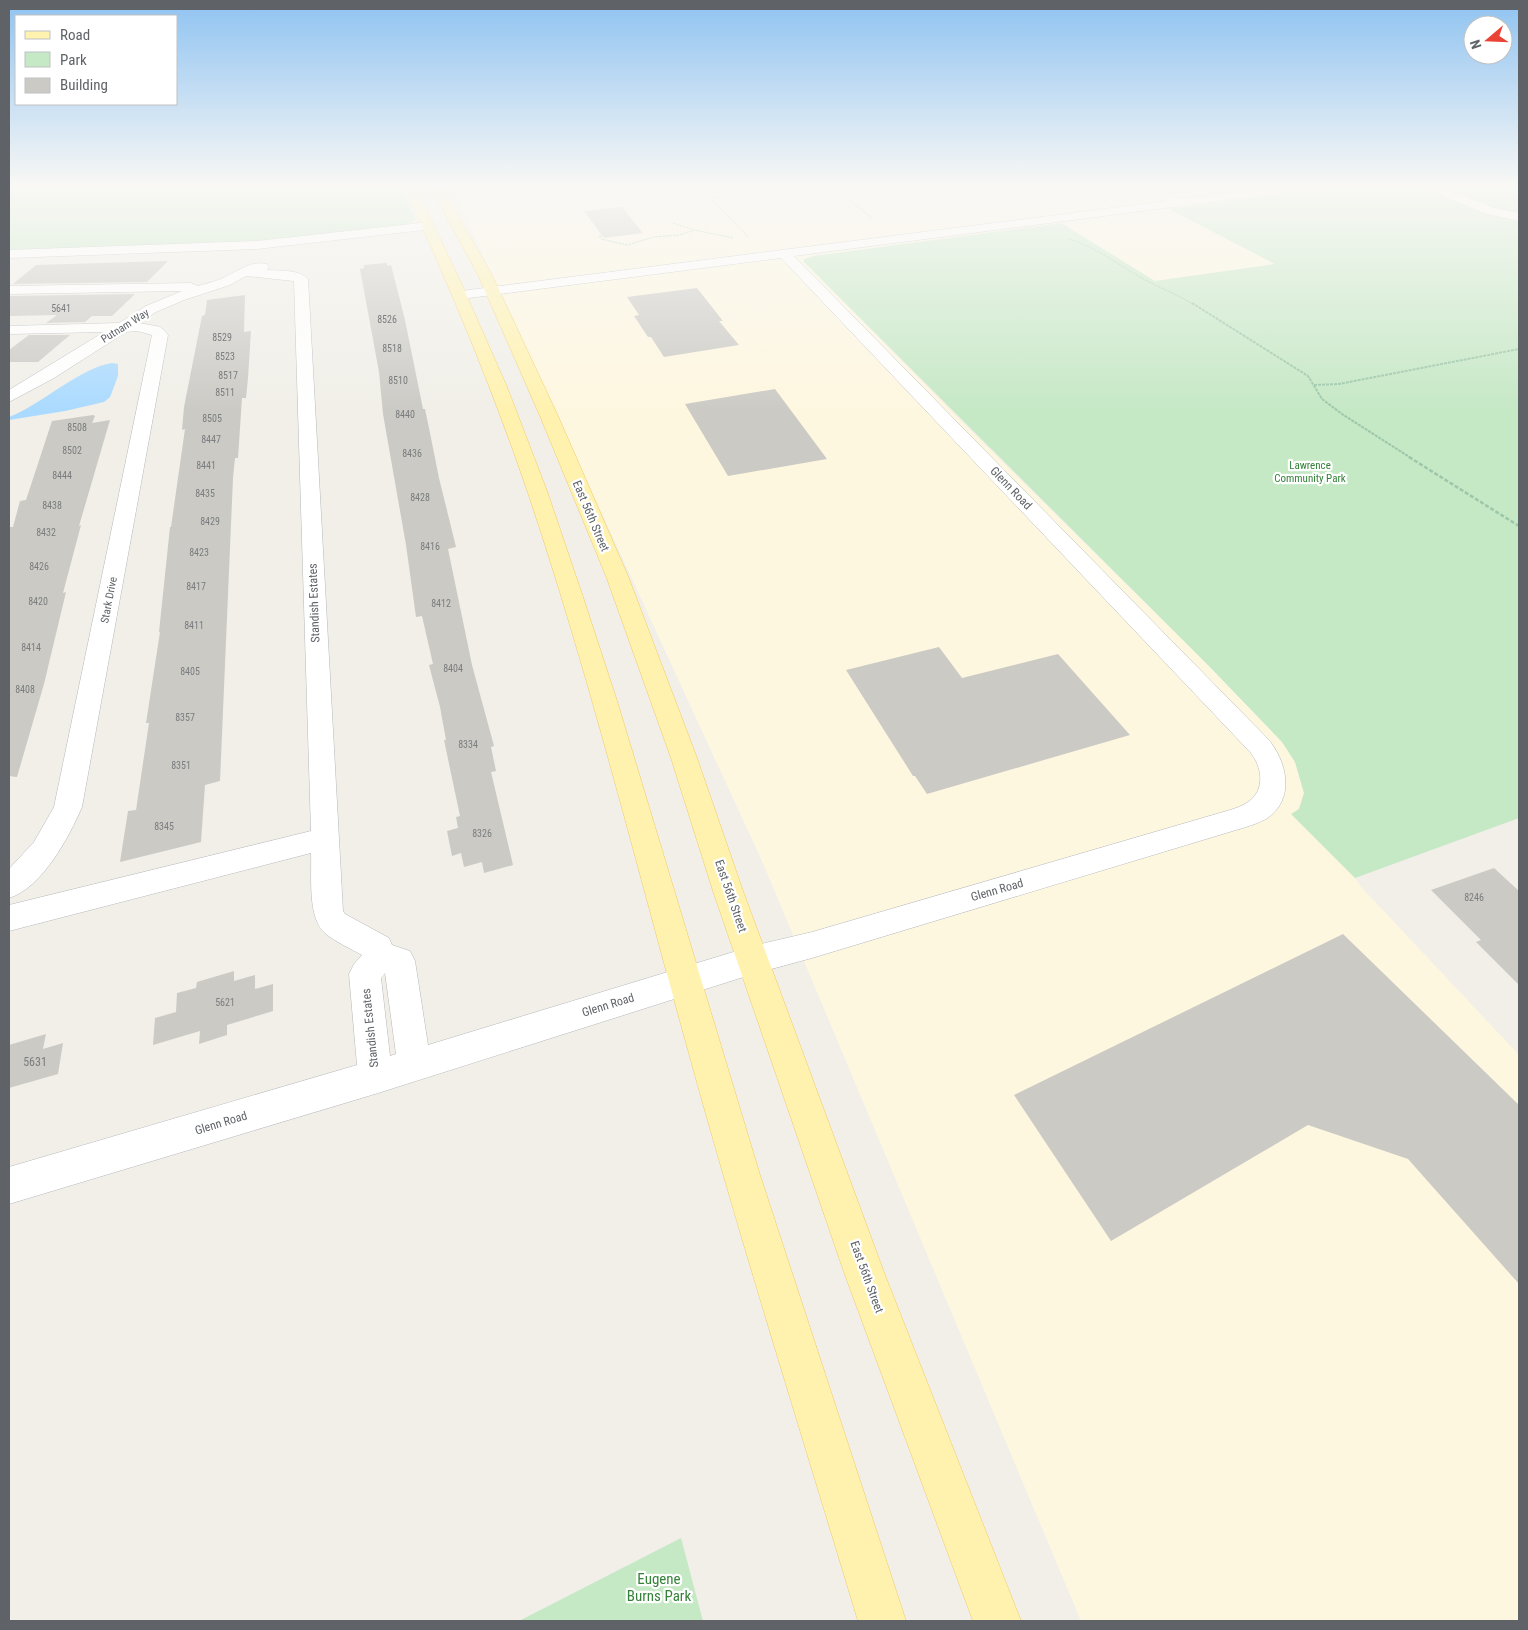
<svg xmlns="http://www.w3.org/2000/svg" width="1528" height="1630" font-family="'Roboto Condensed',sans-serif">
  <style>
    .commercial { fill: #fef7e0 }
    .green { fill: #c5e8c5 }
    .water { fill: #aadaff }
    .building { fill: #cccac5 }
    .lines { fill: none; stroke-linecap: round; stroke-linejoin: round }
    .street-casing { stroke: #b5b8bc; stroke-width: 1 }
    .primary-casing { stroke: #f2c960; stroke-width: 1 }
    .path-far2 { stroke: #9cc7a9; stroke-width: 1; stroke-dasharray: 2.5 1; stroke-linecap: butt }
    .path-far1 { stroke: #9cc7a9; stroke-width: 2; stroke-dasharray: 3 1; stroke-linecap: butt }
    .path { stroke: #9cc7a9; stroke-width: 2.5; stroke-dasharray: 4 2; stroke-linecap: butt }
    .street { fill: #fff; fill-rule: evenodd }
    .primary { fill: #fff2af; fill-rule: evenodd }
    .labels { text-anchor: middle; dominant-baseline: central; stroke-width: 4.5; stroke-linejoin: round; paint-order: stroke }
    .number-label { font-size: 10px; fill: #7a7d7f }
    .far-street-label { font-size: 11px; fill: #5f6368; stroke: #fff }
    .far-park-label { font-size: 11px; fill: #348238; stroke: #fff }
    .street-label { font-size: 12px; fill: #5f6368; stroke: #fff }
    .near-number-label { font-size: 12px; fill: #7a7d7f }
    .near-park-label { font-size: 15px; fill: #348238; stroke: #fff }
  </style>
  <rect width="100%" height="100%" fill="#f1efe8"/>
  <path class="commercial" d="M450,184H1365L1170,209L1277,264L1155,281L1061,223L814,256L804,262L962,422L1208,665L1282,742L1295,762L1304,793L1299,809L1292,815L1355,878L1362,888L1519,1055V1621H1081L762,861Z"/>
  <path class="green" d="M11,184H400L416,220L405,225L256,242L9,253V186Z
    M1365,184H1519V818L1355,878L1291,814L1299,809L1304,793L1295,762L1282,742L1208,665L804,262V259L814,256L1061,223L1155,281L1275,264L1169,209Z
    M681,1538L703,1621H519Z"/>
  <path class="water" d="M112,363L118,364V376L110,397L104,402L65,411L9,420V417C41,405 81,367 112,363Z"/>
  <path class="building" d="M622,207L643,233L604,238L584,211Z
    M168,261L147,282L13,284L36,265Z
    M387,263V266L391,265L405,320L423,409H425L428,423L439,478L456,547L448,549L472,665L494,746L491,747L496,771L491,772L513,865L484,873L482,862L464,867L461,853L452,856L447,831L458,828L456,817L460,816L444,740H446L440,707L429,665L433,664L422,616L416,617L406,545L383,414L379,372L360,269L364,268V265Z
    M697,288L723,321H719L739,345L664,357L651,337H648L634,316L639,315L627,297Z
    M135,294L112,316H92L85,322L46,323L57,315L9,316V296Z
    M245,295L244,332L251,331L248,378L246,398H242L238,458H235L233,478L220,781L205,785L201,842L120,862L128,811L136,810L149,723H146L160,632H159L170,527H171L185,429L182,430L184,407L202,316L205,315L207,300Z
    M29,335H70L38,362H9V350Z
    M775,389L827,459L728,476L685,404Z
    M93,415L95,416L92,423L110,420L79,526L81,525L63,593L66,592L44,684L17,777L9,776V527H13L20,501L26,500L52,421Z
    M939,647L962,678L1058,654L1130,735L927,794L915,776H913L846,670Z
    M1494,868L1519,891V985L1476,942L1481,940L1431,890Z
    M1343,934L1519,1105V1284L1408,1159L1308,1125L1111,1241L1014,1095Z
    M234,971V981L255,975V989L273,984V1011L227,1025V1035L199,1044L200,1031L153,1045L155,1018L176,1012L177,993L196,988L197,982Z
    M46,1034L43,1049L63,1043L58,1074L9,1088V1045Z"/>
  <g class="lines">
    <g class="street-casing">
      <path id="street" d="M1132,184H1147L1181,199L1301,184H1334L1329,187L794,256L1268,739C1287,761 1296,800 1266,819C1257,824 1246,827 1236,830L812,958L753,974L375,1094L9,1204V1167L357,1065L349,974L354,964L362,955C350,948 335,942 325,933C307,918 312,874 311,853L9,931V905L311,831L294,281L246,276L230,285L184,300L156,312L139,323L161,327L168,335L82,807C69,837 42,888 9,898V869L34,842L54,807L152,335L137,331L126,332L54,378L9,402V390L104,332L9,334V326L119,323L146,306L182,291L9,294V286L191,283L198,286C205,284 213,282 221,279C235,273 250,260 267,264L269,267L267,270C279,271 299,269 308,279L343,911L345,914L389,938L392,945L410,951L415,961L428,1045L753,946L812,932L1230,810C1236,808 1243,806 1248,802C1266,790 1262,766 1250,752L781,258L461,299L454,295L461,291L1166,201ZM385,973L396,1054L390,1056L381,978Z
        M1392,184H1434L1494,208L1519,213V221L1487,214L1420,187H1397Z
        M429,222L433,223L435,226L433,229L257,249L9,258V250L257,241Z"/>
    </g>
    <g class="primary-casing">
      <path id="primary" d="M403,184H414L462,285L507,387L547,491L583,597L618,704L760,1175L906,1621H858C799,1425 737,1230 683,1032C633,852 588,671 528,493C492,387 449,285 403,184Z
        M429,184H440L492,275L558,416L628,576L697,758L743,891L885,1275L1021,1621H973L845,1275L713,891L671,758L606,576L540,416L478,275Z"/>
    </g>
    <path class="path-far2" d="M723,184L729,192L723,196L711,198L748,237
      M830,184L873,219
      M673,223L694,230L734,238
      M602,236H599L601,239L627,245L654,237L680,235L694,230
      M1068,239C1098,247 1122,268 1149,282C1165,290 1180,296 1194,305"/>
    <path class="path-far1" d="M1192,303L1308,376L1322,399L1342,414L1411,458
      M1314,385L1339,384L1519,349"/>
    <path class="path" d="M1409,457L1519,526"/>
    <use href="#street" class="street"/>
    <use href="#primary" class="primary"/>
  </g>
  <linearGradient id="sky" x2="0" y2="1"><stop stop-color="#8fc3f1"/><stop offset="0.45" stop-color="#f9f8f5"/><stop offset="1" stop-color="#f9f8f5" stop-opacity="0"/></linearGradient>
  <rect width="1528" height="412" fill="url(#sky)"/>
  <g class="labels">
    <g class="number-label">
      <text x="61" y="308">5641</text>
      <text x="387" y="319">8526</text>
      <text x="222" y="337">8529</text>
      <text x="392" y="348">8518</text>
      <text x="225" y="356">8523</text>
      <text x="228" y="375">8517</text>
      <text x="398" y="380">8510</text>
      <text x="225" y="392">8511</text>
      <text x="405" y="414">8440</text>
      <text x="212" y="418">8505</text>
      <text x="77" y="427">8508</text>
      <text x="211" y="439">8447</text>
      <text x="72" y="450">8502</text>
      <text x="412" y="453">8436</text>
      <text x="206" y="465">8441</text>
      <text x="62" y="475">8444</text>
      <text x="205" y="493">8435</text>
      <text x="420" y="497">8428</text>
      <text x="52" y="505">8438</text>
      <text x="210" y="521">8429</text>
      <text x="46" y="532">8432</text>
      <text x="430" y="546">8416</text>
      <text x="199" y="552">8423</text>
      <text x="39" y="566">8426</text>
      <text x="196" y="586">8417</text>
      <text x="38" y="601">8420</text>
      <text x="441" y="603">8412</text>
      <text x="194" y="625">8411</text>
      <text x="31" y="647">8414</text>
      <text x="453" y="668">8404</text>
      <text x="190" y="671">8405</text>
      <text x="25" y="689">8408</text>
      <text x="185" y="717">8357</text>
      <text x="468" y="744">8334</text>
      <text x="181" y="765">8351</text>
      <text x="164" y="826">8345</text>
      <text x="482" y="833">8326</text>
      <text x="1474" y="897">8246</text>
      <text x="225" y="1002">5621</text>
    </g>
    <g class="far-street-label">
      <text transform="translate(125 326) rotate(-32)">Putnam Way</text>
      <text transform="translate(109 600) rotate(-79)">Stark Drive</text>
    </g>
    <g class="far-park-label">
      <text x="1310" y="465">Lawrence<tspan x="1310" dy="13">Community Park</tspan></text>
    </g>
    <g class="street-label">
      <text transform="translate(1011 488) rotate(46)">Glenn Road</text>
      <text transform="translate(591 516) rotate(67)">East 56th Street</text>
      <text transform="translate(314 603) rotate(-92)">Standish Estates</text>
      <text transform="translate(997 890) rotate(-16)">Glenn Road</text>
      <text transform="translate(731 896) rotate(71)">East 56th Street</text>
      <text transform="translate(608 1005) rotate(-17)">Glenn Road</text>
      <text transform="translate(370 1028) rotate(-96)">Standish Estates</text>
      <text transform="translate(221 1123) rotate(-17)">Glenn Road</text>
      <text transform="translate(867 1277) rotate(70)">East 56th Street</text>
    </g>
    <g class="near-number-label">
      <text x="35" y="1062">5631</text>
    </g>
    <g class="near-park-label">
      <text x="659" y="1579">Eugene<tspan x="659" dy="17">Burns Park</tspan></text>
    </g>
  </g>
  <rect width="1528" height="1630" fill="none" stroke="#5f6368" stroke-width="20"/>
  <rect x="15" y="15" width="162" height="90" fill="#ffffff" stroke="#bfc1c3"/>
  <rect x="25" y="31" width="25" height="8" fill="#fff2af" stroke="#bfc1c3"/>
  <text x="60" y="40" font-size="15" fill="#5f6368">Road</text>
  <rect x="25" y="52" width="25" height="15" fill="#c5e8c5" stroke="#bfc1c3"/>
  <text x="60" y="65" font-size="15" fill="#5f6368">Park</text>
  <rect x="25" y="78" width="25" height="15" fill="#cccac5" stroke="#bfc1c3"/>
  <text x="60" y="90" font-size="15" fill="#5f6368">Building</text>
  <g transform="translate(1488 40) rotate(251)"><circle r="24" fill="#ffffff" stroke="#bfc1c3"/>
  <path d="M0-4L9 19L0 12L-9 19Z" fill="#ea4335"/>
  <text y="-8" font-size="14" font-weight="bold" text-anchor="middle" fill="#5f6368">N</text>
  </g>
</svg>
